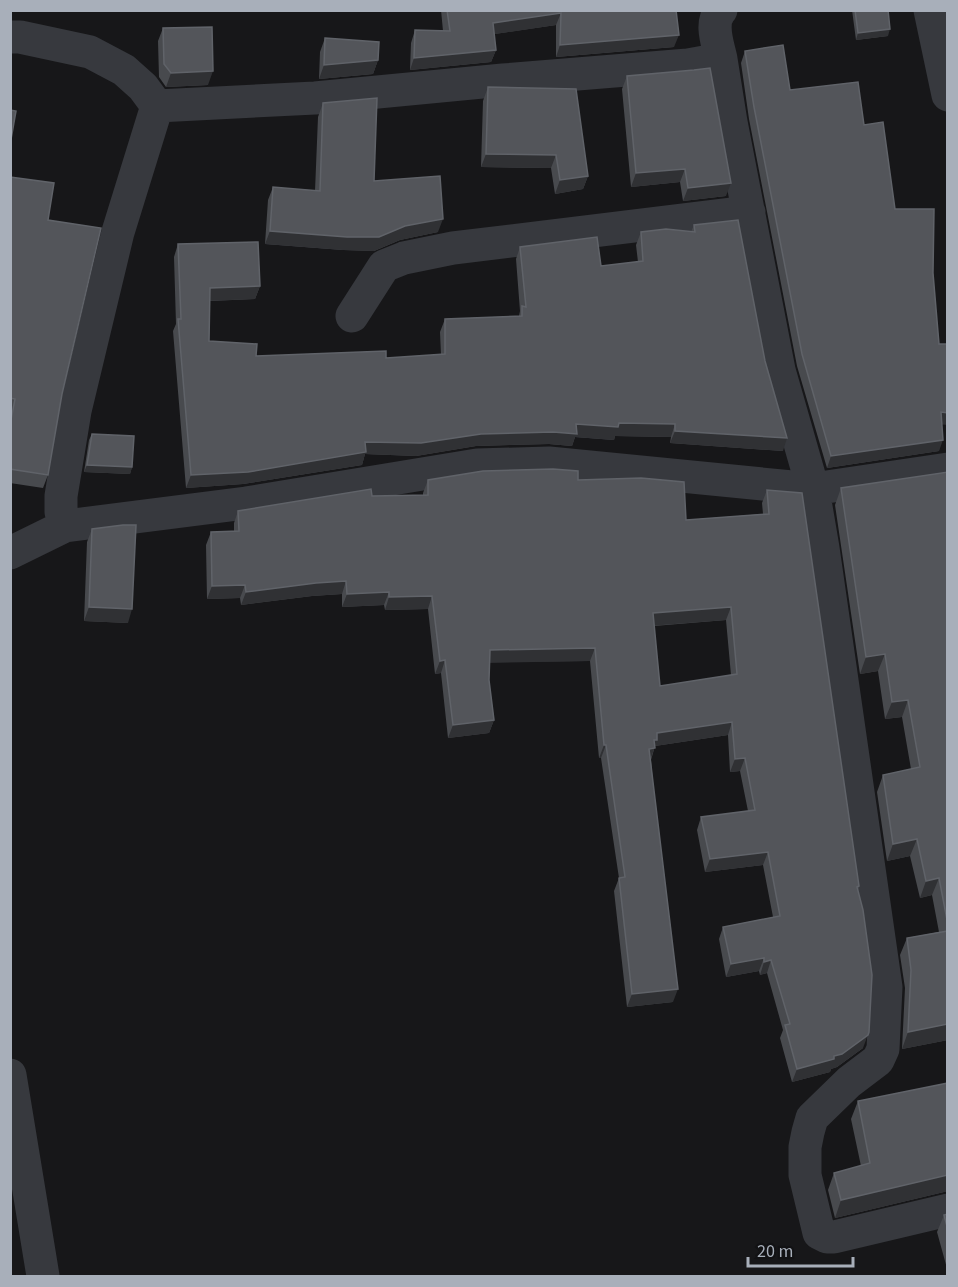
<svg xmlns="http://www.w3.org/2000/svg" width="958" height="1287" font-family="'Source Sans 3',sans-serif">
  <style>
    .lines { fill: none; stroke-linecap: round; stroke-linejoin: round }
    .minor { stroke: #37393e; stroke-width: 33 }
    .tertiary { stroke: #37393e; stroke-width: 33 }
    .wall { fill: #484a4e; fill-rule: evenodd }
    .shaded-wall { fill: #303134 }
    .building { fill: #53555a; stroke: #606369; stroke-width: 1.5; fill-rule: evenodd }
  </style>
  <rect width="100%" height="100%" fill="#171719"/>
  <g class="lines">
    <path class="minor" d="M10,37H20L90,52L124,70L143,87L157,106L315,98L503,80L688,65L721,59C718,44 709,23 721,10
      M721,59L731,122L779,370L813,489L823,548L886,987L883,1049L878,1060L849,1082L812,1118L808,1132L805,1147V1175L819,1233L827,1237H834L948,1210
      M352,316L384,266L404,258L453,248L749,212
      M65,526L61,512V496L75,411L118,232L157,106
      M10,553L65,526L246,503L477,465L549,463L813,489L948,469
      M10,1075L43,1276"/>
    <path class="tertiary" d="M930,10L948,95"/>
  </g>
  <path class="wall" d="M441,10H676L674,47L556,57V25L494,34L496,50L491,62L410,70L411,43L415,30L443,31Z
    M852,10H888V36L856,40Z
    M163,28L208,85L166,87L159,77L158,41Z
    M325,38L378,60L373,74L319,79L320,52Z
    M745,51L790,90L864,125L895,209L933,273L942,424L939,451L827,468L797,366L749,119L741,63Z
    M627,76L726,196L683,201L680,182L631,187L622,89Z
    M488,87L588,176L583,189L555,194L551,168L481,167L483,101Z
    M323,103L374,181L438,232L400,240L374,251L343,250L265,244L268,200L273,187L315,191L318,117Z
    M10,177L48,220L62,394L48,475L43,488L10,483Z
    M694,225L783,451L670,443L671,437L615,436L614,440L575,437L572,446L549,444L476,446L416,456L365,454L362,465L243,484L186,488L173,331L176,324L174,257L178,244L260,286L255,299L210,301L209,341L256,356L386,358L441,355L440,332L445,319L519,316L520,311L516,259L520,247L601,266L638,262L636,245L641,232H691Z
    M92,434L132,467L130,474L84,472L89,440Z
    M948,472V1040L902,1049L905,988L900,955L907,938L939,932L932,895L920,898L910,856L887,861L877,792L883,775L911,769L902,717L885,719L878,671L860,674L835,505L841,488Z
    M428,480H578L686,520L763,514L762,503L767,490L859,886L858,891L863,1048L837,1067L831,1069L830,1072L792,1082L780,1038L783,1030L767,973L760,975L759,971L726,977L719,939L723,927L773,917L763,865L705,872L697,830L701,817L748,811L740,771L730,772L728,735L655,746L651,760L673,1002L627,1007L614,891L619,878L601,758H599L590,661L489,662V680L494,720L489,733L448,738L441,673L435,674L428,609L385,610L384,605L342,607V594L312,596L241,605L240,598L207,599L206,545L211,532L234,531V523L238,511L372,496H423V493ZM726,620L731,675L660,686L654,626Z
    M92,529L128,623L84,621L87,542Z
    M858,1101L944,1192L835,1218L828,1190L834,1173L861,1166L851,1119Z
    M948,1214V1272L937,1232L944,1215Z"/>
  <path class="shaded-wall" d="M561,13L556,25L489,35L493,23Z
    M890,29L888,36L856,40L858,33Z
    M679,35L674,47L556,57L560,45Z
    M496,50L491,62L410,70L414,58Z
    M378,60L373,74L319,79L324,65Z
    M213,71L208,85L166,87L171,73Z
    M486,154L556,155L551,168L481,167Z
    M685,169L680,182L631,187L636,173Z
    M588,176L583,189L555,194L560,180Z
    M731,183L726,196L683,201L688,188Z
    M443,219L438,232L400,240L374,251L343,250L265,244L270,231L405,226Z
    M260,286L255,299L205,301L210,288Z
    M941,412L948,413V425L936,424Z
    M619,423L675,424L671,437L615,436L614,440L575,437L572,446L549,444L476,446L416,456L365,454L362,465L243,484L186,488L191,475L365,442L481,434L576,424Z
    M675,431L787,438L783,451L670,443Z
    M943,440L939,451L827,468L831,456Z
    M87,465L132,467L130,474L84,472Z
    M346,581L342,594L312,596L241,605L246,592L316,583Z
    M245,585L240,598L207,599L212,586Z
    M389,592L384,605L342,607L347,594Z
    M432,596L428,609L385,610L389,597Z
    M89,607L132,609L128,623L84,621Z
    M731,607L726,620L649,626L653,613Z
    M595,648L590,661L485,663L490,650Z
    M885,654L878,671L860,674L866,657Z
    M445,660L441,673L435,674L440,661Z
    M908,700L902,717L885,719L892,702Z
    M494,720L489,733L448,738L453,725Z
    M732,722L728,735L655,746L650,761L645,762L657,733Z
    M604,745H606L601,758H599Z
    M745,758L740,771L730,772L735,759Z
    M917,839L910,856L887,861L893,844Z
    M768,852L763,865L705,872L710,859Z
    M939,878L932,895L920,898L926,881Z
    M764,958L759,971L726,977L731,964Z
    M771,960L767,973L760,975L764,962Z
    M678,989L673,1002L627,1007L632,994Z
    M948,1024V1040L902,1049L908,1032Z
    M869,1032L863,1048L837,1067L831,1069L830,1072L792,1082L797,1069L834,1056Z
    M948,1175V1192H944L835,1218L841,1200Z"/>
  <path class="building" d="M447,10H676L679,35L560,45L561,13L493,23L496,50L414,58L415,30L450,31Z
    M855,10H888L890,29L858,33Z
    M212,27L213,71L171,73L164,64L163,28Z
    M325,38L379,42L378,60L324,65Z
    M783,45L790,90L858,82L864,125L883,122L895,209H934L933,273L939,344H948V413L941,412L943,440L831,456L802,354L754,107L745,51Z
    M710,68L731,183L688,188L685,169L636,173L627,76L694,70Z
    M488,87L576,89L588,176L560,180L556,155L486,154Z
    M377,98L374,181L440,176L443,219L405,226L379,237H347L270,231L273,187L320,191L323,103Z
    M10,110L16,111L10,145Z
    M10,177L54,183L48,220L101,228L62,394L48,475L10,469V425L15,399L10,398Z
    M738,220L765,361L787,438L675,431V424L619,423L618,427L576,424L577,434L553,432L481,434L421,443L365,442L366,452L248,472L191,475L178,319H181L178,244L258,242L260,286L210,288L209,341L257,344L256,356L386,351V358L445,354V319L522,316V306L526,307L520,247L597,237L601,266L643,261L641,232L666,229L695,232L694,225Z
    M92,434L134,436L132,467L87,465Z
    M553,469L578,471V480L641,478L684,482L686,520L769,514L767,490L802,493L859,886L857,887L863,910L872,975L869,1032L868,1035L842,1054L834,1056V1059L797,1069L785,1025L790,1024L771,960L764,962V958L731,964L723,927L780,916L768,852L710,859L701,817L755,810L745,758L735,759L732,722L657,733V740H654L655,748L649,749L678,989L632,994L619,878L625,877L606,745H604L595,648L490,650L489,680L494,720L453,725L445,660L440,661L432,596L389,597V592L347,594L346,581L316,583L246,592L245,585L212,586L211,532L239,531L238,511L371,489L372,496L428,495V480L483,471ZM731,607L737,674L660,686L653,613Z
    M948,472V925L939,878L926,881L917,839L893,844L883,775L920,767L908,700L892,702L885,654L866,657L841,488Z
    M123,525H136L132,609L89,607L92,529Z
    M948,931V1024L908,1032L911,970L907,938Z
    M948,1083V1175L841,1200L834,1173L870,1163L858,1101Z
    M948,1214V1230L944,1215Z"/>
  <rect width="958" height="1287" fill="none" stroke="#a8afba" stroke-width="24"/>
  <path d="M748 1257v9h105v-9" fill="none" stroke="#a8afba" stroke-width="3"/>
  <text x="757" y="1257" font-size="18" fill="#a8afba" stroke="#121214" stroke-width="4.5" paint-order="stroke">20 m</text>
</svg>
